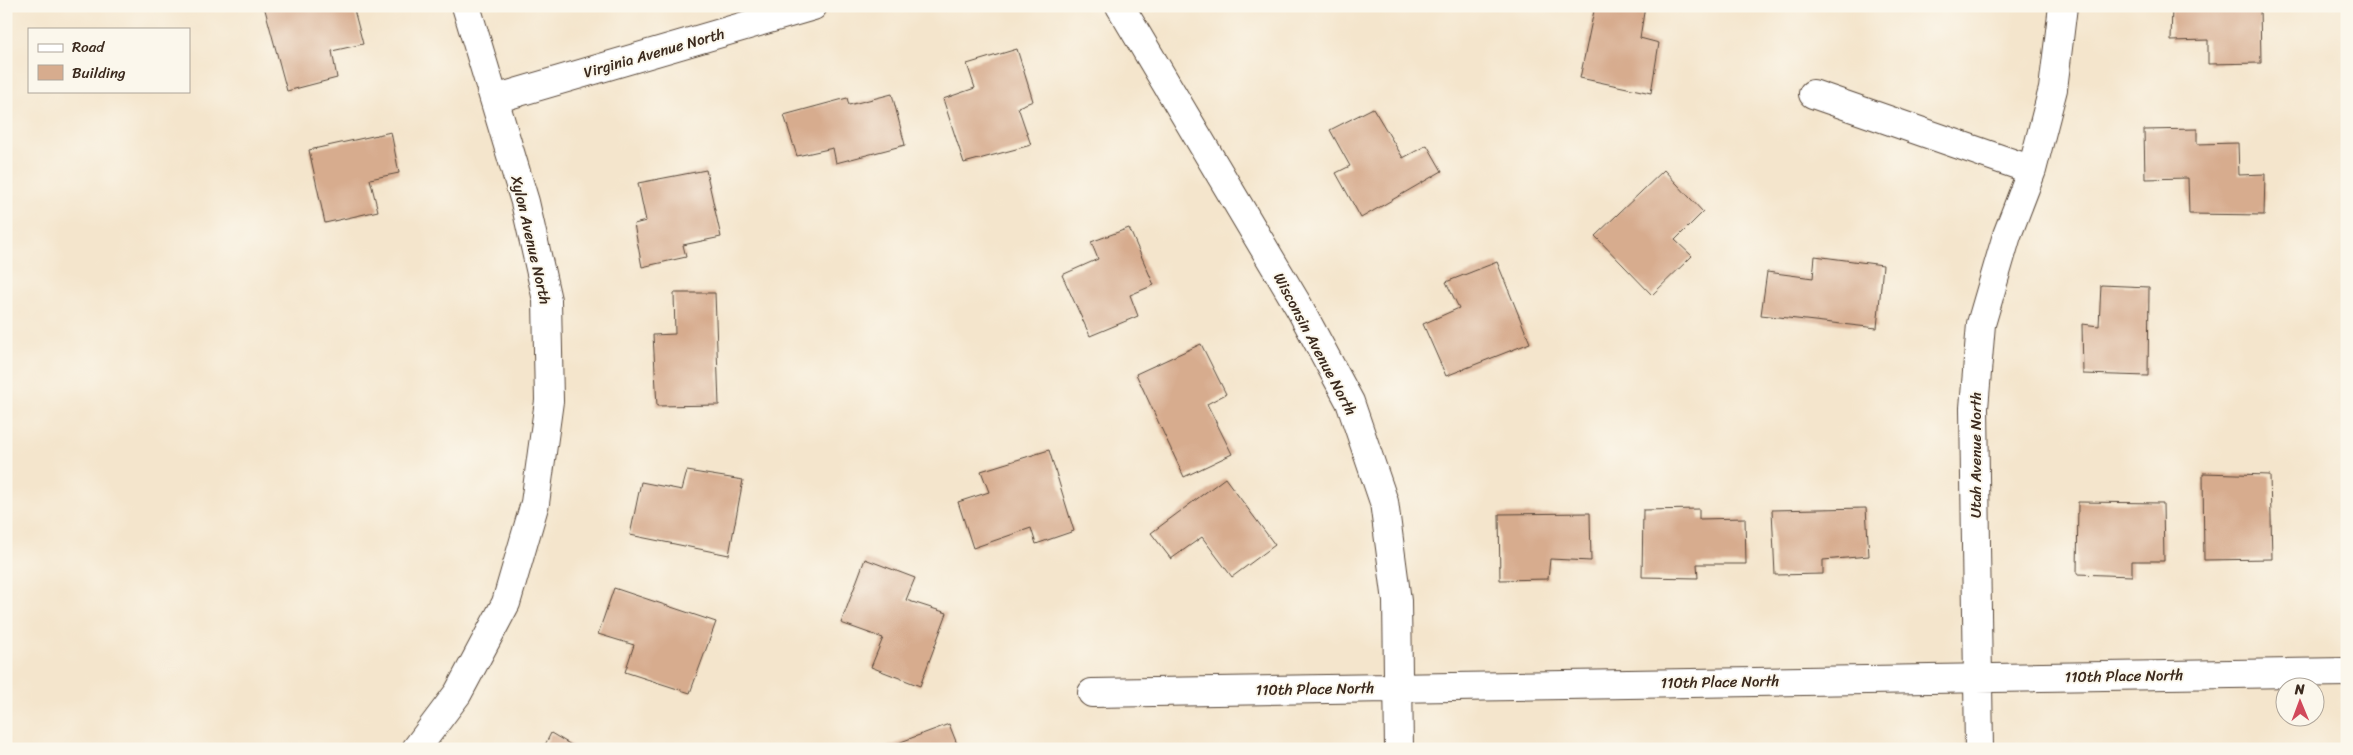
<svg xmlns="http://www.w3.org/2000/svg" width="2353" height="755" font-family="Sriracha,sans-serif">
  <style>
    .building { fill: #d7ac8e }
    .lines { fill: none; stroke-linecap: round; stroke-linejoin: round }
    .street-casing { stroke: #574638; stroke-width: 30 }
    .street { stroke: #fff; stroke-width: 28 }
    .labels { text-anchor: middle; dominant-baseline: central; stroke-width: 4; stroke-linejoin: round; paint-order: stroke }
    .street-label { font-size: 15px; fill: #3b2a1e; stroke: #fbf7ec }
  </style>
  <rect width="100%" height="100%" fill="#fbf7ec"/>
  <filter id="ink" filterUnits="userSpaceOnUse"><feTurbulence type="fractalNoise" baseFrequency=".02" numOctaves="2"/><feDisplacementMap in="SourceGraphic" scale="10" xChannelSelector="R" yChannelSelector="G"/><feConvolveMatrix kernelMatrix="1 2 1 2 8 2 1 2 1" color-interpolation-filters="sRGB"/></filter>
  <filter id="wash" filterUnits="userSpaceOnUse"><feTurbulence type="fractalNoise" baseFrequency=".0096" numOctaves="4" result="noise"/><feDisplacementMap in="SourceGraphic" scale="20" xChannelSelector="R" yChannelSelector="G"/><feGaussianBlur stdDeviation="1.12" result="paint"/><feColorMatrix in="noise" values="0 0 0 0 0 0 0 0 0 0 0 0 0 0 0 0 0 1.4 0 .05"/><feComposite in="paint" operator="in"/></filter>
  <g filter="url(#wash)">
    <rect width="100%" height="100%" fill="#f4e5cc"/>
    <g id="blocks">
      <path class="building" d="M264,6H353L363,44L332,51L337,78L287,91Z
        M1595,6H1645L1640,38L1659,43L1651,93L1580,78Z
        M2172,6H2260L2261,63L2208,64V40L2171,41Z
        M1017,49L1033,101L1018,107L1031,145L964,163L943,99L975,88L967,64Z
        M892,94L905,145L836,163L833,148L797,156L784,115L847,98L849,105Z
        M1373,108L1403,158L1427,145L1442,171L1361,218L1336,173L1350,166L1330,130Z
        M2197,129V144L2238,143L2239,175L2265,174L2264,215L2189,214L2188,178L2145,179L2144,130Z
        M391,132L399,173L370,179L378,211L325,223L309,150Z
        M706,170L721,237L683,245L686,257L642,267L634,224L646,221L638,183Z
        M1664,170L1703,212L1675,240L1692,256L1652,295L1595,236Z
        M1129,228L1154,285L1130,295L1138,316L1090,336L1062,275L1098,259L1091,242Z
        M1815,256L1883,265L1877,328L1761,315L1767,272L1813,278Z
        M1497,262L1530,343L1446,376L1423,324L1459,308L1446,282Z
        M2101,285L2149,287L2148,376L2083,374L2082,324L2099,326Z
        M674,293H715L719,405L657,406L653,335L675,334Z
        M1201,344L1226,394L1207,404L1232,454L1184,477L1136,374Z
        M1049,450L1074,531L1036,544L1031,528L973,548L958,502L989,492L981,471Z
        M687,471L743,480L729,555L630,535L641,482L682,490Z
        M2203,473L2270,475L2272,559L2204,560Z
        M1225,478L1275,545L1232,577L1202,537L1171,559L1151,533Z
        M2078,502L2163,503L2164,561H2132V576L2077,574Z
        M1866,508L1869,556L1823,560V574L1775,575L1772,510Z
        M1699,509V519L1745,518L1746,564H1697L1698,578L1642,577L1643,510Z
        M1590,513L1591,561L1550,559L1548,579L1500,580L1499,514Z
        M865,559L915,578L906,600L947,613L920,686L871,667L883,638L841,623Z
        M614,588L716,622L690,693L625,672L634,645L598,634Z
        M949,724L959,749H882Z
        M551,733L578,749H543Z"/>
    </g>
  </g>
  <g filter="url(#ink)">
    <use href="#blocks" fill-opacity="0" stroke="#574638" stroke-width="1"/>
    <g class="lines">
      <g class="street-casing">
        <path id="street" d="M1120,6L1299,307L1350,402L1384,502L1397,601L1399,749
          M1813,94L2032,170
          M495,99L813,6
          M1092,693L2347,672
          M416,749L458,693L506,603L535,503L549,401L547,300L525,202L466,6
          M1979,749L1974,408L1981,324L2007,235L2032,170L2053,89L2063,6"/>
      </g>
      <use href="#street" class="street"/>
    </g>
  </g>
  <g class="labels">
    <g class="street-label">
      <text transform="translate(654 53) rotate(-16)">Virginia Avenue North</text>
      <text transform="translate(531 240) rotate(77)">Xylon Avenue North</text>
      <text transform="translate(1315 344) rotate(62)">Wisconsin Avenue North</text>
      <text transform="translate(1976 455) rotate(-90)">Utah Avenue North</text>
      <text transform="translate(2124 676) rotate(-1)">110th Place North</text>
      <text transform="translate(1720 682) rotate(-1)">110th Place North</text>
      <text transform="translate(1315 689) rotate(-1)">110th Place North</text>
    </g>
  </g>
  <rect width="2353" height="755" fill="none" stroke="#fbf7ec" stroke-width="25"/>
  <rect x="28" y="28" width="162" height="65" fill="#fbf7ec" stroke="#aea59a"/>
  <rect x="38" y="44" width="25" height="8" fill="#ffffff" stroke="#aea59a"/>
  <text x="72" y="52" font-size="15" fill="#3b2a1e">Road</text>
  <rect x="38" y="65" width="25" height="15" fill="#d7ac8e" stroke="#aea59a"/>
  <text x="72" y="78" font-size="15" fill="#3b2a1e">Building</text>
  <g transform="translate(2300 702) rotate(359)"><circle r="24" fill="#fbf7ec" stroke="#aea59a"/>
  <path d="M0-4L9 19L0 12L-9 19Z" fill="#d1495b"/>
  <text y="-8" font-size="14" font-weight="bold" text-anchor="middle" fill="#3b2a1e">N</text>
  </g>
</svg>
